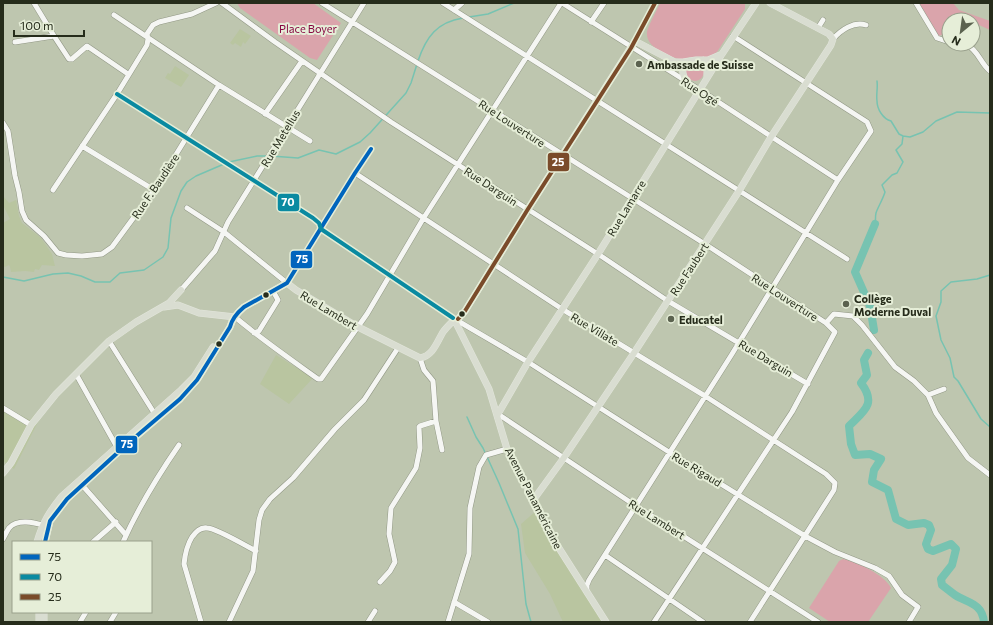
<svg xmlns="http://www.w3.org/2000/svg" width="993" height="625" font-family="Commissioner,sans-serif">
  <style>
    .built { fill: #b9c5a0 }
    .green { fill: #daa4ab }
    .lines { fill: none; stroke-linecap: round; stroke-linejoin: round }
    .stream { stroke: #77c3b1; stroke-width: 1.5 }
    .river { stroke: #77c3b1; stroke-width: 8 }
    .minor-casing { stroke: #919785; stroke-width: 6 }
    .major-casing { stroke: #e2e5db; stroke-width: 7 }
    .minor { stroke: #f5f6f3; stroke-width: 5 }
    .major { stroke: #d9ddd1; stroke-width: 6 }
    .bus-1-casing { stroke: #e6eed8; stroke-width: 7 }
    .bus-2-casing { stroke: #e6eed8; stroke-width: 7 }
    .bus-3-casing { stroke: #e6eed8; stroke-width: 7 }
    .bus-1 { stroke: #0065bd; stroke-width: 4 }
    .bus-2 { stroke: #0a8aa1; stroke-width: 4 }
    .bus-3 { stroke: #7a4b2a; stroke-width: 4 }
    .poi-dot { fill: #5b624f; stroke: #e6eed8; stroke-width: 1.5 }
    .bus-dot { fill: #262c1b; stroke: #e6eed8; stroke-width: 1.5 }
    .labels { text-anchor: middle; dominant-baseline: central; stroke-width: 4; stroke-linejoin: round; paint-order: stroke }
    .park-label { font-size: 11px; fill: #870842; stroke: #e6eed8 }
    .poi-label { font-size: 11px; font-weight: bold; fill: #262c1b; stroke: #e6eed8; text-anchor: start }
    .street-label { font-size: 11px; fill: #262c1b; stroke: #e6eed8 }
    .line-badge { stroke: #e6eed8; stroke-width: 1.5 }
    .badge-label { font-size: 11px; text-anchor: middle; font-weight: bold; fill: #fff }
  </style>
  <rect width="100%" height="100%" fill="#bec6af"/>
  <path class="built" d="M240,29L251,36L245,44L243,42L241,47L235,43L233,45L230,43Z
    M175,66L189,75L181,87L165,78L168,73L170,74Z
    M3,196L9,203L16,200L19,216L22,223L41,238L52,254L55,266L42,265L39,270L35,269L34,272L25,271L11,272L10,267L9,265L5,267L3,266V223L10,219L3,205Z
    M276,355L313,378L289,404L260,384Z
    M3,406L30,420L34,415L39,420L14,469L3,461Z
    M536,511L603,622H563L550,594L525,553L521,524Z"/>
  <path class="green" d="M237,3H313L341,23L317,60L310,58L240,8Z
    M660,3H745V9L717,52L707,58C698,56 691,56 682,60C670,57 645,48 647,32C648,26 657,10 660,3Z
    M918,3H953L959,10L990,21V30L979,25L973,27V20H949V33L938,36Z
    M686 72a9 9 0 1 1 18 0a9 9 0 1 1-18 0Z
    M843,559C857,562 885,575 891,588L868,622H830L809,608L839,561Z"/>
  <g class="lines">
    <path class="stream" d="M469,17L488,14L514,3
      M418,61C426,37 437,22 463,18
      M903,136L910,137L923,132L936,121L957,112L990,113
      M271,156L298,158L319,150L336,154L360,142L370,133L406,93L411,83L417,64
      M229,162L257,156H267
      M875,224C876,220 875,217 876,213C878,207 883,199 885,192L882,185L892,175L897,173L903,162L896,150L902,144L903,136L899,134L891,121C883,119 877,109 877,101C876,94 878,88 877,81
      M990,275L977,279L951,282L941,291V302L936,316L941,340L950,358L954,377L958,381L981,419L990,427
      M3,277L24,281L53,274L68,273L81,276L95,282H110L120,273L144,270L163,257L168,248L171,218L181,191L187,182L196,176L224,164
      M467,417L476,437L483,448L499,483L518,529L526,604L531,622"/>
    <path class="river" d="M874,330L870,306L855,272L875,224
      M868,353L864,360L867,375L861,383C877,404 864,411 849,426L851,444L855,455L870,454L881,459L874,470L872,482L888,490L896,519L908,525L924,523L929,525L931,530L926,544L928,549L933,551L951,544L956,549L952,565L941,579L942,585C946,588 951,592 955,595C968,603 982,603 984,622"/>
    <g class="minor-casing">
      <path id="minor" d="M34,3L54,36
        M222,3L275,42L391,122L598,254L668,301L808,384
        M322,3L705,244L826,323L835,332L792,412L654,622
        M443,3L847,259
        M562,3L700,90L838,180
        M916,3L937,38L949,42
        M454,10L462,3
        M114,15L219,85L310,141
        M591,22L604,3
        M818,28L823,20
        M833,39C841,30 854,21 866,25
        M635,41L655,3
        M15,42L54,36L69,59H72L87,46L128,74
        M966,44C979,51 980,63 990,71
        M117,94L313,218L319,223L321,229L453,318
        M265,114L302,61
        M3,123L8,131L15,176L19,192L22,211L26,220L44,236L58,253L66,255L82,256L102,254L112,247L154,190L219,85
        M82,146L154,190
        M355,173L562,309L705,396L826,474L835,483L834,490L750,622
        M53,190L117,94L147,45L148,39L147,34L153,25L159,22L192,14L216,3
        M187,208L224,232L287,283L355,173L371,149
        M181,290L215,251L228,222L364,3
        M235,317C261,339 290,359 318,379H321L367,314L423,219L561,3
        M458,321L528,362L669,452L805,536L835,552L875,568L889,576L902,595L918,607L909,622
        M826,323L834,314L853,316L862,325L895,367L914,381L928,395L936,413L968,458L990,475
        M254,333L259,331L278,300L273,291
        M109,341L156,416
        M420,358L424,370L433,381L436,421L442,450
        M76,374L118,449
        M928,395L944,389
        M3,408L31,425
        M498,414L636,506L818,622
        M82,485L126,535
        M3,539C5,535 7,531 9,528C18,518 35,523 46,526
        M93,542L116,522
        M123,542C139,506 157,477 179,445
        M605,555L703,622
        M380,582L390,571L395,562L389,534L391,508L416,468L420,448L419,427L420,426L436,421
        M587,591V585L589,580L732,354L838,180L871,131L867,122L733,36
        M454,602L488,622
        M80,622L86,612
        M110,622L116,612
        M201,622L184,564C185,554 187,545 192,537C196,532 200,527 207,528C216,528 246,546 256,551
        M229,622L253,571L259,520L262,510L270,499L293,478L335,429L364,400L398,348
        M368,622L375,611
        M448,622L469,554L470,508L479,467L486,455L507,449"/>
    </g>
    <g class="major-casing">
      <path id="major" d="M703,60L707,66V77
        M685,62C681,69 682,75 687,82
        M164,307L178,305L199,313L235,317
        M458,319L465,311L528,209L635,41L675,62H683L696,60H708L720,55
        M456,323L489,389L507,449L557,545L606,622
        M498,414L528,362L598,254L722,54L756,3
        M3,473L11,463L31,425L56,394L109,341L136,322L169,303L181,290
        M534,499L563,459L634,353L739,191L771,137L831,45L833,39L829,34L770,3
        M37,542C43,522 49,512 62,496L181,390L194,377L213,347
        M45,542L50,521L67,499L126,445L180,399L197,380L230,327C232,319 238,312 244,307L287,283L296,290L358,327L420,358C433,356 437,342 443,332C446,328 449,325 452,322
        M39,612V622
        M44,612V622"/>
    </g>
    <use href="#minor" class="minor"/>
    <use href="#major" class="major"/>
    <g class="bus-1-casing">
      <path id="bus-1" d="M45,542L50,521L67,499L126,445L180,399L197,380L230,327C232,319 238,312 244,307L287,283L355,173L371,149"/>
    </g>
    <g class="bus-2-casing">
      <path id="bus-2" d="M117,94L313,218L319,223L321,229L453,318"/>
    </g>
    <g class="bus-3-casing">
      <path id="bus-3" d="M458,319L465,311L528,209L631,48L655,3"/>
    </g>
    <use href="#bus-1" class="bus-1"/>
    <use href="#bus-2" class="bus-2"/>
    <use href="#bus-3" class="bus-3"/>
  </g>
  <g class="poi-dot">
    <circle cx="639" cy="64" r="4"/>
    <circle cx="846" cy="304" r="4"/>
    <circle cx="671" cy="319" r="4"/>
  </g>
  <g class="bus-dot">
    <circle cx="266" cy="295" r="3.5"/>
    <circle cx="462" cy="314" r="3.5"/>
    <circle cx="219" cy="344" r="3.5"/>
  </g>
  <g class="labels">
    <g class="park-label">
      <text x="308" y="28">Place Boyer</text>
    </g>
    <g class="poi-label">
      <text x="647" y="64">Ambassade de Suisse</text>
      <text x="854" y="298">Collège<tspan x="854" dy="13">Moderne Duval</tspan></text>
      <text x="679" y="319">Educatel</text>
    </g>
    <g class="street-label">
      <text transform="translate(700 91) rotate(33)">Rue Ogé</text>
      <text transform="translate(512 123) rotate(33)">Rue Louverture</text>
      <text transform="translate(280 138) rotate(-59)">Rue Metellus</text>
      <text transform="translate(155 186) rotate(-56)">Rue F. Baudière</text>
      <text transform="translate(491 186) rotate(33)">Rue Darguin</text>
      <text transform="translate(626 208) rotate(-59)">Rue Lamarre</text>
      <text transform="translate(689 269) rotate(-57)">Rue Faubert</text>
      <text transform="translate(785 297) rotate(33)">Rue Louverture</text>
      <text transform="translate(329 310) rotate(31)">Rue Lambert</text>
      <text transform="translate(595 329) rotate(31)">Rue Villate</text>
      <text transform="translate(766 358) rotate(31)">Rue Darguin</text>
      <text transform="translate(697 469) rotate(31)">Rue Rigaud</text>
      <text transform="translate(534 498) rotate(63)">Avenue Panaméricaine</text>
      <text transform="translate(657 519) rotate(32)">Rue Lambert</text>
    </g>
  </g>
  <g class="line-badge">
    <rect x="547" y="152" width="23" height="20" rx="4" fill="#7a4b2a"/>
    <rect x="277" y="193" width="23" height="19" rx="4" fill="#0a8aa1"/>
    <rect x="290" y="250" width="23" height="19" rx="4" fill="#0065bd"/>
    <rect x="115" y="435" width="23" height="19" rx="4" fill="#0065bd"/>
  </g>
  <g class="badge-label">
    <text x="558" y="166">25</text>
    <text x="288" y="206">70</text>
    <text x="302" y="263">75</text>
    <text x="127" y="448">75</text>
  </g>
  <rect width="993" height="625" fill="none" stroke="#262c1b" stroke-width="8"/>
  <rect x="12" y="541" width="140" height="72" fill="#e6eed8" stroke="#99a08c"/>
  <rect x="20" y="554" width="20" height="6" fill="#0065bd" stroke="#99a08c"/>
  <text x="48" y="561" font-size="12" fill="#262c1b">75</text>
  <rect x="20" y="574" width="20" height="6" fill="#0a8aa1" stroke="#99a08c"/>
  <text x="48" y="581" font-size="12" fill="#262c1b">70</text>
  <rect x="20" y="594" width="20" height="6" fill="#7a4b2a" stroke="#99a08c"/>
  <text x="48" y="601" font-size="12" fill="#262c1b">25</text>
  <g transform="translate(961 32) rotate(209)"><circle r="19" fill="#e6eed8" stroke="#99a08c"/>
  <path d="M0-3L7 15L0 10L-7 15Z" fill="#5b624f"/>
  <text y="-6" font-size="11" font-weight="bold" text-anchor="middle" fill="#262c1b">N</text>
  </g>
  <path d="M14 30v6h70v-6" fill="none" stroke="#262c1b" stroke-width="2"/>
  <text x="20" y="30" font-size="12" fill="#262c1b" stroke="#e6eed8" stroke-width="3" paint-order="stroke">100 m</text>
</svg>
